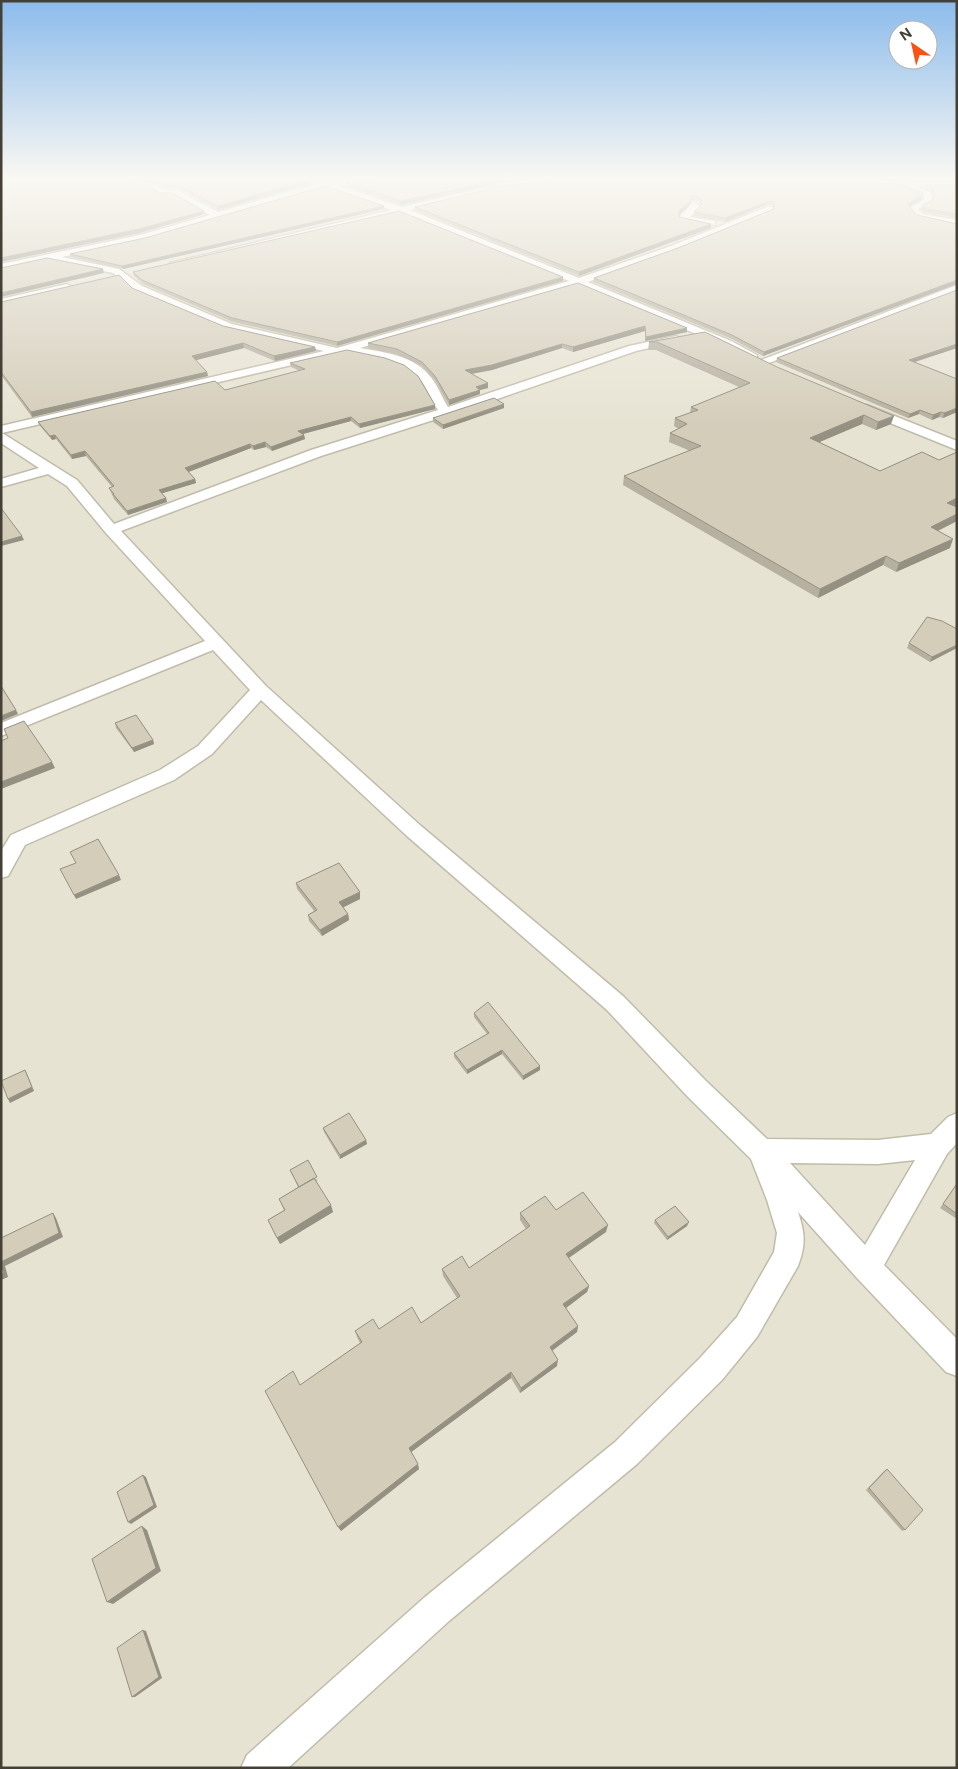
<svg xmlns="http://www.w3.org/2000/svg" width="958" height="1769" font-family="'Public Sans',sans-serif">
  <style>
    .residential { fill: #e7e3d3 }
    .lines { fill: none; stroke-linecap: round; stroke-linejoin: round }
    .minor-casing { stroke: #c1bcaa; stroke-width: 3 }
    .minor { fill: #fff; fill-rule: evenodd }
    .wall { fill: #b6b0a0 }
    .shaded-wall { fill: #949082 }
    .building { fill: #d4cdba; stroke: #949082 }
  </style>
  <rect width="100%" height="100%" fill="#f3f0e5"/>
  <path class="residential" d="M1,177H957V1768H1Z"/>
  <g class="lines">
    <g class="minor-casing">
      <path id="minor" d="M125,177H136L166,190H177L218,212L316,184L294,177H307L325,182L394,177L390,179L338,185L401,207L503,184L555,177H577L573,179L503,188L410,210L579,278L671,246L767,207H773V211L677,250L588,282L731,341L757,355V359H749L723,345L578,285L360,348C382,352 412,355 428,374C437,383 441,396 448,407L629,346L676,336L682,339L680,341L636,351L474,407L321,456L121,531L266,686L421,826L623,996L706,1081L767,1139L878,1140L931,1134L948,1117L957,1113V1143L947,1154L884,1265L957,1339V1376L946,1372L857,1278L798,1212C805,1233 806,1245 798,1266L757,1337L722,1380L637,1464L449,1621L288,1768H241L247,1755L425,1597L615,1442L700,1358L737,1317L774,1252L777,1233L767,1200L751,1159L688,1097L607,1010L407,836L261,700L212,754L174,780L25,845L8,876L1,878V851L11,835L160,770L198,746L250,690L213,650L1,736V723L205,641L106,533L67,486L48,474L1,487V479L39,468L1,443V426L324,351L225,329L134,290L113,273L48,260L1,270V264L140,235L210,215L173,195H162ZM325,187L391,210L170,263L175,266L400,213L569,281L337,348L232,324L142,286L119,269L62,257L145,239ZM347,352C370,357 404,359 420,379C427,388 431,400 438,410L311,450L114,524L77,480L2,433ZM915,1160L865,1245L790,1163L878,1164Z
        M859,180L957,183V187L915,186L931,193V203L918,209L923,214L957,220V226L917,218L909,208L924,200L923,194L897,186L856,184L855,182Z
        M694,201L700,207L690,217L715,221V225L680,220V216Z
        M67,284L72,287L71,289L1,305V299Z
        M957,285V292L766,364H758L756,362Z
        M867,405L957,441V450L863,412L861,409Z"/>
    </g>
    <use href="#minor" class="minor"/>
  </g>
  <path class="wall" d="M140,177H298L309,180L310,184L218,210L178,188H166Z
    M314,177H369L325,180Z
    M391,177H542L503,182L401,205L346,186V182Z
    M574,177H957V181L859,178L855,180L857,182L922,199L910,206L763,356L732,339L593,282L594,278L678,248L773,209V205H766L725,222L694,216V212L701,205L699,201L691,200L689,206L679,214V217L711,228L579,276L415,210V207Z
    M926,185H957V218L924,212L921,210L922,206L933,200V193L924,188Z
    M384,209L123,269L71,257L70,254Z
    M133,272L563,281L337,346L233,322L143,284L134,276Z
    M578,283L687,328V332L645,341V331L573,352L562,348L492,370L471,374L488,388L480,390V394L449,405L435,380L422,366L397,354L368,348V343Z
    M132,288L223,326L315,347L316,351L275,361L244,348L195,360L207,372L208,376L32,417L1,375V302Z
    M705,332L891,424L876,430L862,424L819,442L957,507V521L938,531L950,548L896,572L883,565L818,598L623,485L624,476L690,451L669,442L670,433L679,429L674,426L675,418L690,413L691,407L739,387L656,350H648L649,342Z
    M957,348L915,362L957,379V412L943,418L939,417L932,420L919,414L908,418L776,362L777,358Z
    M290,363L435,405V409L360,428L351,421L303,434L304,435L305,439L272,451L266,447L254,450L251,448L188,472L195,479L196,483L162,493L166,498L167,502L128,515L114,499L109,488L112,487L86,456L72,459L56,439L52,440L40,426L38,422L225,390L300,371L291,367Z
    M504,404V408L443,429L433,422V418Z
    M957,629L930,662L907,648L909,643Z
    M115,723L153,740L154,744L134,752L116,728Z
    M296,883L360,899L343,907L348,914L349,920L322,936L309,921L308,915L314,911L297,889Z
    M474,1013L540,1066V1070L523,1080L502,1054L467,1074L454,1057V1053L487,1034L474,1017Z
    M323,1128L366,1140L367,1144L340,1159L324,1132Z
    M290,1170L318,1180L316,1181L333,1212L280,1244L268,1220L284,1210L279,1199L298,1187Z
    M956,1185L957,1186V1219L940,1208Z
    M556,1210L606,1232L569,1258L589,1286L587,1292L566,1308L578,1326L577,1332L552,1351L557,1366L520,1393L511,1378L411,1452L419,1469L341,1531L300,1385L360,1343L357,1337L355,1331L379,1329L421,1323L457,1298L443,1276L442,1269L469,1268L526,1229L520,1220V1213Z
    M655,1220L687,1226L667,1240L654,1223Z
    M887,1469L905,1530L902,1531L866,1490L884,1471Z"/>
  <path class="shaded-wall" d="M325,177H369L325,180Z
    M515,177H542L503,182L401,205V201L503,179Z
    M856,177H859V178L853,181L854,178Z
    M309,180L310,184L218,210V206Z
    M923,195L922,199L907,208L908,204Z
    M692,196L689,206L679,215V211Z
    M767,202L766,205L725,222V218Z
    M384,206V209L123,269L122,266Z
    M204,211L205,214L140,233L1,262V258Z
    M711,224V228L579,276V272Z
    M103,269L104,273L1,297V293Z
    M563,277V281L337,346V342Z
    M957,280V284L763,356L764,352Z
    M645,326V331L573,352V347Z
    M687,328V332L645,341L646,337Z
    M243,343L244,348L193,361L192,356Z
    M562,344V348L492,370L465,375V370Z
    M957,344V348L908,364L909,360Z
    M315,347L316,351L275,361L274,356Z
    M207,372L208,376L32,417L31,412Z
    M488,383V388L480,390V394L449,405V400L476,387Z
    M504,404V408L443,429V425Z
    M435,405V409L360,428L359,424Z
    M957,408V412L943,418L944,413Z
    M920,410L919,414L908,418L910,414Z
    M941,412L939,417L932,420L933,415Z
    M864,415L862,424L808,447L810,438Z
    M894,416L891,424L876,430L878,422Z
    M351,417V421L299,435L298,431Z
    M55,435L56,439L52,440L50,436Z
    M304,435L305,439L272,451L271,447Z
    M265,442L266,447L254,450L253,446Z
    M250,444L251,448L186,473L185,468Z
    M85,451L86,456L72,459L71,455Z
    M195,479L196,483L160,494L159,490Z
    M166,498L167,502L128,515L127,511Z
    M957,498V506L944,512L947,503Z
    M957,514V521L927,536L931,527Z
    M22,536L24,540L1,546V542Z
    M953,539L950,548L896,572L899,563Z
    M886,556L883,565L818,598L820,589Z
    M957,645V648L930,662L932,657Z
    M16,710L18,714L1,721V716Z
    M153,740L154,744L134,752L132,748Z
    M52,762L55,768L1,789V782Z
    M119,875L121,880L76,899L74,895Z
    M360,892V899L340,909L339,902Z
    M348,914L349,920L322,936L320,930Z
    M502,1050V1054L467,1074V1070Z
    M540,1066V1070L523,1080V1076Z
    M25,1070L27,1074L34,1091L10,1103L8,1099Z
    M366,1140L367,1144L340,1159V1155Z
    M331,1205L333,1212L280,1244L277,1238Z
    M53,1213L56,1218L63,1237L5,1266L8,1277L1,1280V1262Z
    M689,1222L687,1226L667,1240L668,1237Z
    M608,1225L606,1232L564,1261L566,1254Z
    M589,1286L587,1292L562,1311L563,1304Z
    M578,1326L577,1332L549,1353L550,1347Z
    M558,1360L557,1366L520,1393L521,1388Z
    M511,1372V1378L410,1453L409,1448Z
    M418,1464L419,1469L341,1531L338,1527Z
    M143,1475L146,1477L157,1507L131,1524L128,1522Z
    M142,1526L147,1530L161,1571L113,1604L107,1602Z
    M143,1630L146,1631L162,1678L135,1697H132Z"/>
  <path class="building" d="M8,177H127L160,193H172L204,211L139,229L1,258V178Z
    M148,177H298L309,180L218,206L177,185H166Z
    M390,177H515L503,179L401,201L346,182Z
    M573,177H856L854,178L857,182L898,184L922,192L923,195L908,204L917,215L957,224V280L764,352L732,335L594,278L678,248L774,209V201L767,202L725,218L694,212L702,204L699,197L692,196L690,202L679,211V217L711,224L579,272L415,207L503,186Z
    M926,185H957V214L925,209L922,206L934,199V189Z
    M325,186L384,206L122,266L70,254L145,238Z
    M399,211L563,277L337,342L232,318L142,280L133,272Z
    M47,258L103,269L1,293V268Z
    M119,275L132,288L223,326L315,347L274,356L243,343L192,356L207,372L31,412L1,372V302Z
    M578,283L687,328L646,337L645,326L573,347L562,344L492,365L465,370L488,383L476,387L480,390L449,400L435,376L422,362L397,349L368,343Z
    M957,290V344L909,360L957,379V408L944,413L941,412L933,415L920,410L910,414L777,358Z
    M705,332L777,367L894,416L878,422L864,415L810,438L880,471L922,452L939,460L957,452V498L947,503L957,507V514L931,527L953,539L899,563L886,556L820,589L624,476L701,446L670,433L687,424L675,418L698,410L691,407L750,383L657,342H649Z
    M347,350L385,358L404,365L418,376L435,405L359,424L351,417L298,431L304,435L271,447L265,442L253,446L250,444L185,468L195,479L159,490L166,498L127,511L113,494H114L109,488L114,486L85,451L71,455L55,435L50,436L38,422L215,381L225,390L305,369L290,363Z
    M494,398L504,404L443,425L433,418Z
    M1,508L22,536L1,542Z
    M927,617L942,621L957,629V645L932,657L909,643Z
    M1,686L16,710L1,716Z
    M136,715L153,740L132,748L115,723Z
    M24,721L52,762L1,782V741L8,738L4,729Z
    M98,839L119,875L74,895L60,869L76,863L70,852Z
    M339,863L360,892L339,902L348,914L320,930L308,915L317,910L296,883Z
    M488,1002L540,1066L523,1076L502,1050L467,1070L454,1053L489,1033L474,1013Z
    M25,1070L32,1087L8,1099L1,1081Z
    M349,1113L366,1140L340,1155L323,1128Z
    M308,1160L317,1177L299,1187L290,1170Z
    M314,1178L331,1205L277,1238L268,1220L285,1210L279,1199Z
    M956,1185L957,1186V1214L943,1204Z
    M583,1192L608,1225L566,1254L589,1286L563,1304L578,1326L550,1347L558,1360L521,1388L511,1372L409,1448L418,1464L338,1527L265,1391L293,1371L300,1385L362,1342L355,1331L373,1319L379,1329L412,1307L421,1323L460,1296L442,1269L462,1256L469,1268L530,1226L520,1213L545,1196L556,1210Z
    M675,1206L689,1222L668,1237L655,1220Z
    M53,1213L59,1233L1,1262V1238Z
    M1,1265L4,1273L1,1274Z
    M887,1469L923,1510L905,1530L869,1488Z
    M143,1475L154,1505L128,1522L117,1492Z
    M142,1526L156,1568L107,1602L92,1559Z
    M143,1630L159,1677L132,1697L117,1648Z"/>
  <linearGradient id="sky" x2="0" y2="1"><stop stop-color="#8bbbeb"/><stop offset="0.42" stop-color="#faf8f3"/><stop offset="1" stop-color="#faf8f3" stop-opacity="0"/></linearGradient>
  <rect width="958" height="425" fill="url(#sky)"/>
  <rect width="958" height="1769" fill="none" stroke="#454035" stroke-width="5"/>
  <g transform="translate(913 45) rotate(326)"><circle r="24" fill="#ffffff" stroke="#b5b3ae"/>
  <path d="M0-4L9 19L0 12L-9 19Z" fill="#fb5114"/>
  <text y="-8" font-size="14" font-weight="bold" text-anchor="middle" fill="#454035">N</text>
  </g>
</svg>
